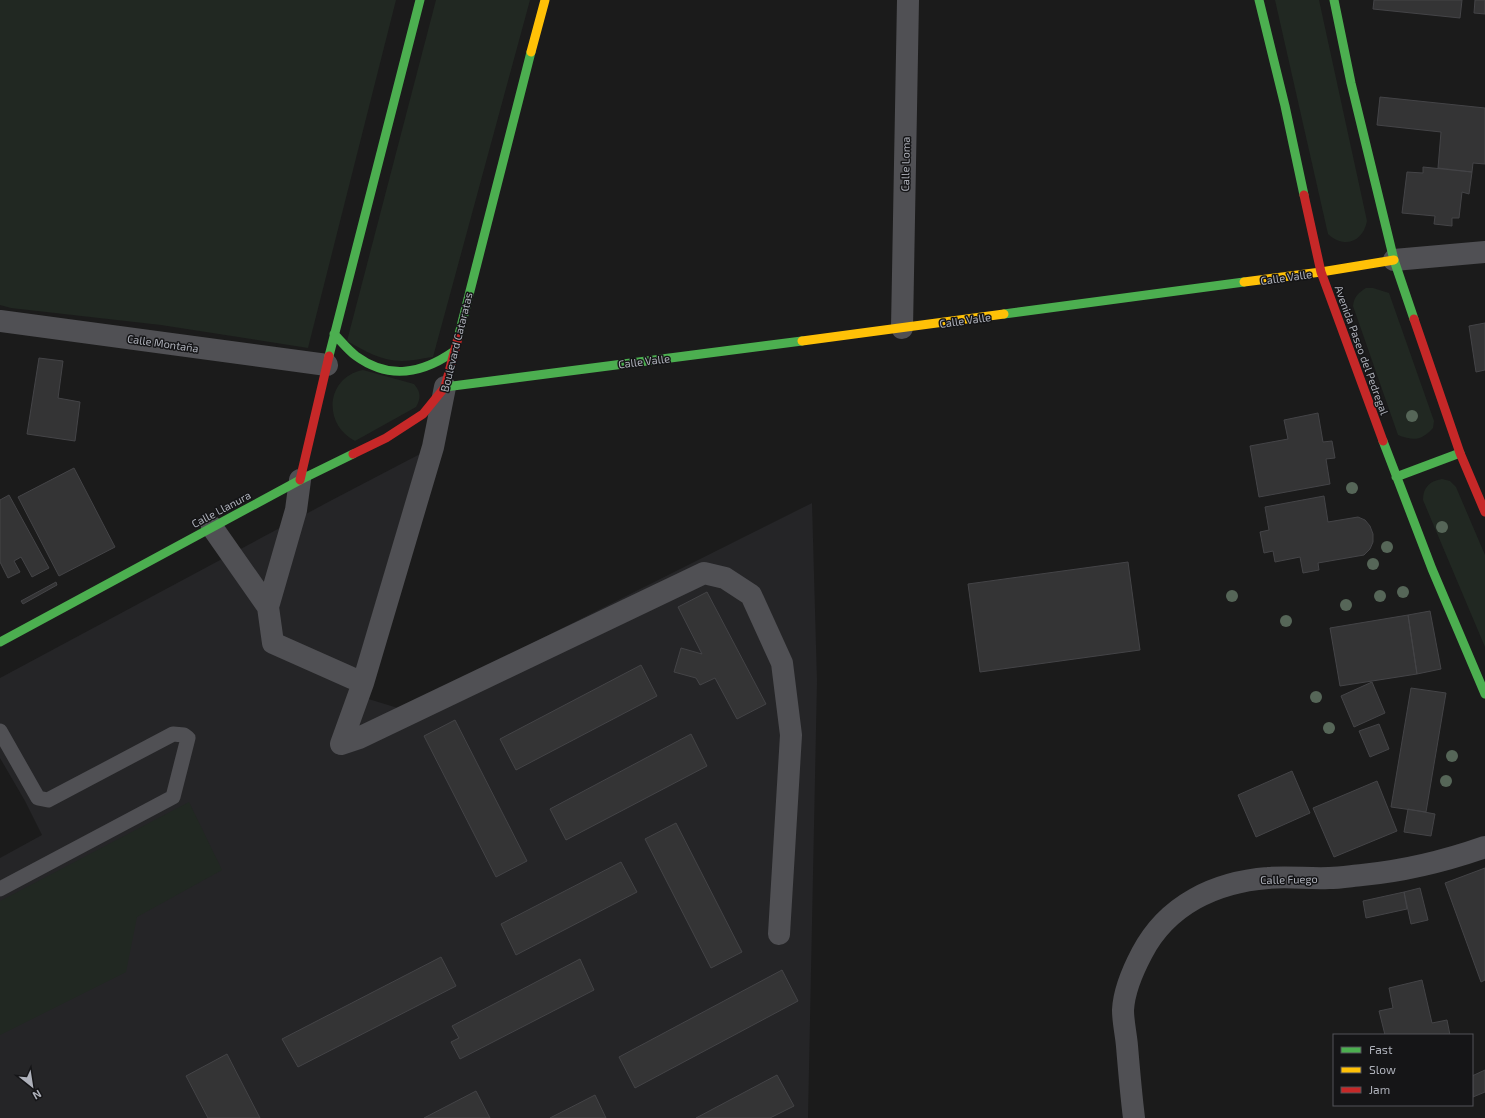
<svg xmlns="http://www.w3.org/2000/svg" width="1485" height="1118" font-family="'Exo 2',sans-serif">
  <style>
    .built { fill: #252527 }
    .green { fill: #212822 }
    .building { fill: #343435; stroke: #444447 }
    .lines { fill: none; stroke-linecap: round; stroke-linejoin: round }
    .lane { stroke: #505054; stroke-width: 15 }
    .street { stroke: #505054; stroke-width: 22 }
    .fast { stroke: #4caf50; stroke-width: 9 }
    .slow { stroke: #ffc107; stroke-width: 9 }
    .jam { stroke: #c62828; stroke-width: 9 }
    .tree { fill: #566658 }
    .labels { text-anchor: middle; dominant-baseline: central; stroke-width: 3; stroke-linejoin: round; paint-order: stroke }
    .street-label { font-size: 11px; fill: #aeb1ba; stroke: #151517 }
  </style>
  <rect width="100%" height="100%" fill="#1b1b1b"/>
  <path class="built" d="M420,454L349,693L401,709L812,503L817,681L808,1118H0V858L42,835L25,801L0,758V678L332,500Z"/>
  <path class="green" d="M0,0H396L308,348L161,325L11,308L0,305Z
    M436,0H530L433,357C423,358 412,361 402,361C381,361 365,351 347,341Z
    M1275,0H1319L1367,221C1363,242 1344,249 1328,234Z
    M1366,288H1373L1389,293L1434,421L1433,428C1421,441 1414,441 1398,435L1353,306C1354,297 1358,293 1366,288Z
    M363,370L414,384C421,392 421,398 416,407L355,441C322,424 326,377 363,370Z
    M1442,479L1450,481L1456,487L1485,555V647L1423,500C1423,487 1430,481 1442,479Z
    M189,802L222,870L137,917L126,972L0,1035V901Z"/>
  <path class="building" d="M1374,0H1462L1460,18L1373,9Z
    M1475,0H1485V14L1474,13Z
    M1380,97L1485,108V164L1473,163L1472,172L1438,168L1441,132L1377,125Z
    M1423,167L1472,172L1469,194L1462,192L1459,218H1452V226L1434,224L1435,216L1402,213L1407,172L1423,173Z
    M1485,323V370L1476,372L1469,326Z
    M39,358L63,361L58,398L80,402L75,441L27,434Z
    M1318,413L1323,442L1332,441L1335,458L1326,459L1330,484L1259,497L1250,446L1288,439L1284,420Z
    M74,468L115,547L59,576L18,497Z
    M9,495L49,568L32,577L21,557L14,561L20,572L8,578L0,562V500Z
    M1324,496L1328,522L1358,517L1365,520L1370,526L1373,534V542L1370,549L1364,555L1318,563L1319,570L1303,573L1300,557L1275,562L1273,551L1264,553L1260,532L1269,530L1265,507Z
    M1128,562L1140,650L980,672L968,584Z
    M56,582L57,585L23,604L21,601Z
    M707,592L766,704L737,719L715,678L700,685L696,678L674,672L681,648L702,654L678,607Z
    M1430,611L1441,669L1417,674L1408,615Z
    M1408,615L1417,674L1340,686L1330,628Z
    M641,665L657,696L516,770L500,739Z
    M1372,682L1385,713L1354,727L1341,696Z
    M1411,688L1446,693L1426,812L1391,807Z
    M455,720L527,861L496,877L424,736Z
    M1379,724L1389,749L1370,757L1359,731Z
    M691,734L707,766L566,840L550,809Z
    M1292,771L1310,813L1256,837L1238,795Z
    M1377,781L1397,831L1334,857L1313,808Z
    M1408,809L1435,814L1431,836L1404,832Z
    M676,823L742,952L711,968L645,839Z
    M621,862L637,892L516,955L501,924Z
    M1485,868V980L1481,982L1445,883Z
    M1420,888L1428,920L1411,924L1404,892Z
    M1404,892L1407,909L1366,918L1363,901Z
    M441,957L456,986L298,1067L282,1039Z
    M580,959L594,990L460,1059L451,1042L459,1038L452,1026Z
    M782,970L798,1001L635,1088L619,1057Z
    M1422,980L1432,1023L1447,1020L1450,1035H1385L1379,1011L1393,1008L1389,988Z
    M227,1054L260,1118H208L186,1076Z
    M1485,1070V1092L1473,1097L1472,1076Z
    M777,1075L794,1106L770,1118H696Z
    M476,1091L490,1118H424Z
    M595,1095L606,1118H550Z"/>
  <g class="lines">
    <path class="lane" d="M0,731L38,798L48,800L173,734L184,735L188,738L173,797L0,889"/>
    <path class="street" d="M1394,260L1485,252
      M0,321L327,365
      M902,328L908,0
      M212,527L268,607L273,643L363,683
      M268,607L296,510L300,480
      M341,744L359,738L704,573L725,578L751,595L782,663L791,735L779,934
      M341,744L363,683L433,447L445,387
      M1134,1118C1131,1094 1129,1070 1127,1046C1126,1034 1123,1022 1123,1010C1124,990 1133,970 1142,953C1167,905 1215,882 1268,878C1288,876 1309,879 1329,878C1340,878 1351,876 1362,875C1404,871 1445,861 1485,847"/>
    <path class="fast" d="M1259,0L1285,106L1304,195
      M1334,0L1351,83L1394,260L1414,319
      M1004,314L1244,282
      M334,334C341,341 348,350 356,356C389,380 421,374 453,352
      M458,338L531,52
      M329,356L420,0
      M445,387L802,341
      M1383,441L1432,569L1485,694
      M1396,477L1460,453
      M0,642L300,480L353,454"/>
    <path class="slow" d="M531,52L545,0
      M1244,282L1321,272L1394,260
      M802,341L1004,314"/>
    <path class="jam" d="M1304,195L1321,272L1383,441
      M1414,319L1460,453L1485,512
      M353,454L386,438L423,414L445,387L458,338
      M300,480L329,356"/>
  </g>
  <g class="tree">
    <circle cx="1412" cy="416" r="6"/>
    <circle cx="1352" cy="488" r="6"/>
    <circle cx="1442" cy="527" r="6"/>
    <circle cx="1387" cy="547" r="6"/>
    <circle cx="1373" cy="564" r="6"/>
    <circle cx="1403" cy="592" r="6"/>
    <circle cx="1232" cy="596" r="6"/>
    <circle cx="1380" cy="596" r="6"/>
    <circle cx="1346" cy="605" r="6"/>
    <circle cx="1286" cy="621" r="6"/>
    <circle cx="1316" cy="697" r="6"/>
    <circle cx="1329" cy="728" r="6"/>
    <circle cx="1452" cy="756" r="6"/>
    <circle cx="1446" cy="781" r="6"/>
  </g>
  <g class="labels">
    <g class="street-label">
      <text transform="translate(905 164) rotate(-89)">Calle Loma</text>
      <text transform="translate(1286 277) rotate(-8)">Calle Valle</text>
      <text transform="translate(965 320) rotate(-8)">Calle Valle</text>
      <text transform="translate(456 342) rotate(-76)">Boulevard Cataratas</text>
      <text transform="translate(163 343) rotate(8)">Calle Montaña</text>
      <text transform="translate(1362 350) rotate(70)">Avenida Paseo del Pedregal</text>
      <text transform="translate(644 361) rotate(-7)">Calle Valle</text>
      <text transform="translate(221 509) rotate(-28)">Calle Llanura</text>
      <text transform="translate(1289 879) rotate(-1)">Calle Fuego</text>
    </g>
  </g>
  <rect x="1333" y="1034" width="140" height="72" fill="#151517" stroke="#525358"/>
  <rect x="1341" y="1047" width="20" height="6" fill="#4caf50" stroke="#525358"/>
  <text x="1369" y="1054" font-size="12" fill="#aeb1ba">Fast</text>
  <rect x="1341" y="1067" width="20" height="6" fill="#ffc107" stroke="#525358"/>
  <text x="1369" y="1074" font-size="12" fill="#aeb1ba">Slow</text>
  <rect x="1341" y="1087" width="20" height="6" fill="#c62828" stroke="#525358"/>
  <text x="1369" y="1094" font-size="12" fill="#aeb1ba">Jam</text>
  <g transform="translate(32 1086) rotate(150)" stroke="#151517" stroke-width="3" paint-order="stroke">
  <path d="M0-3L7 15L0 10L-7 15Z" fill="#aeb1ba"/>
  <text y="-6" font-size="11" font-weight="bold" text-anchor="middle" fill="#aeb1ba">N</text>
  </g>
</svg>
